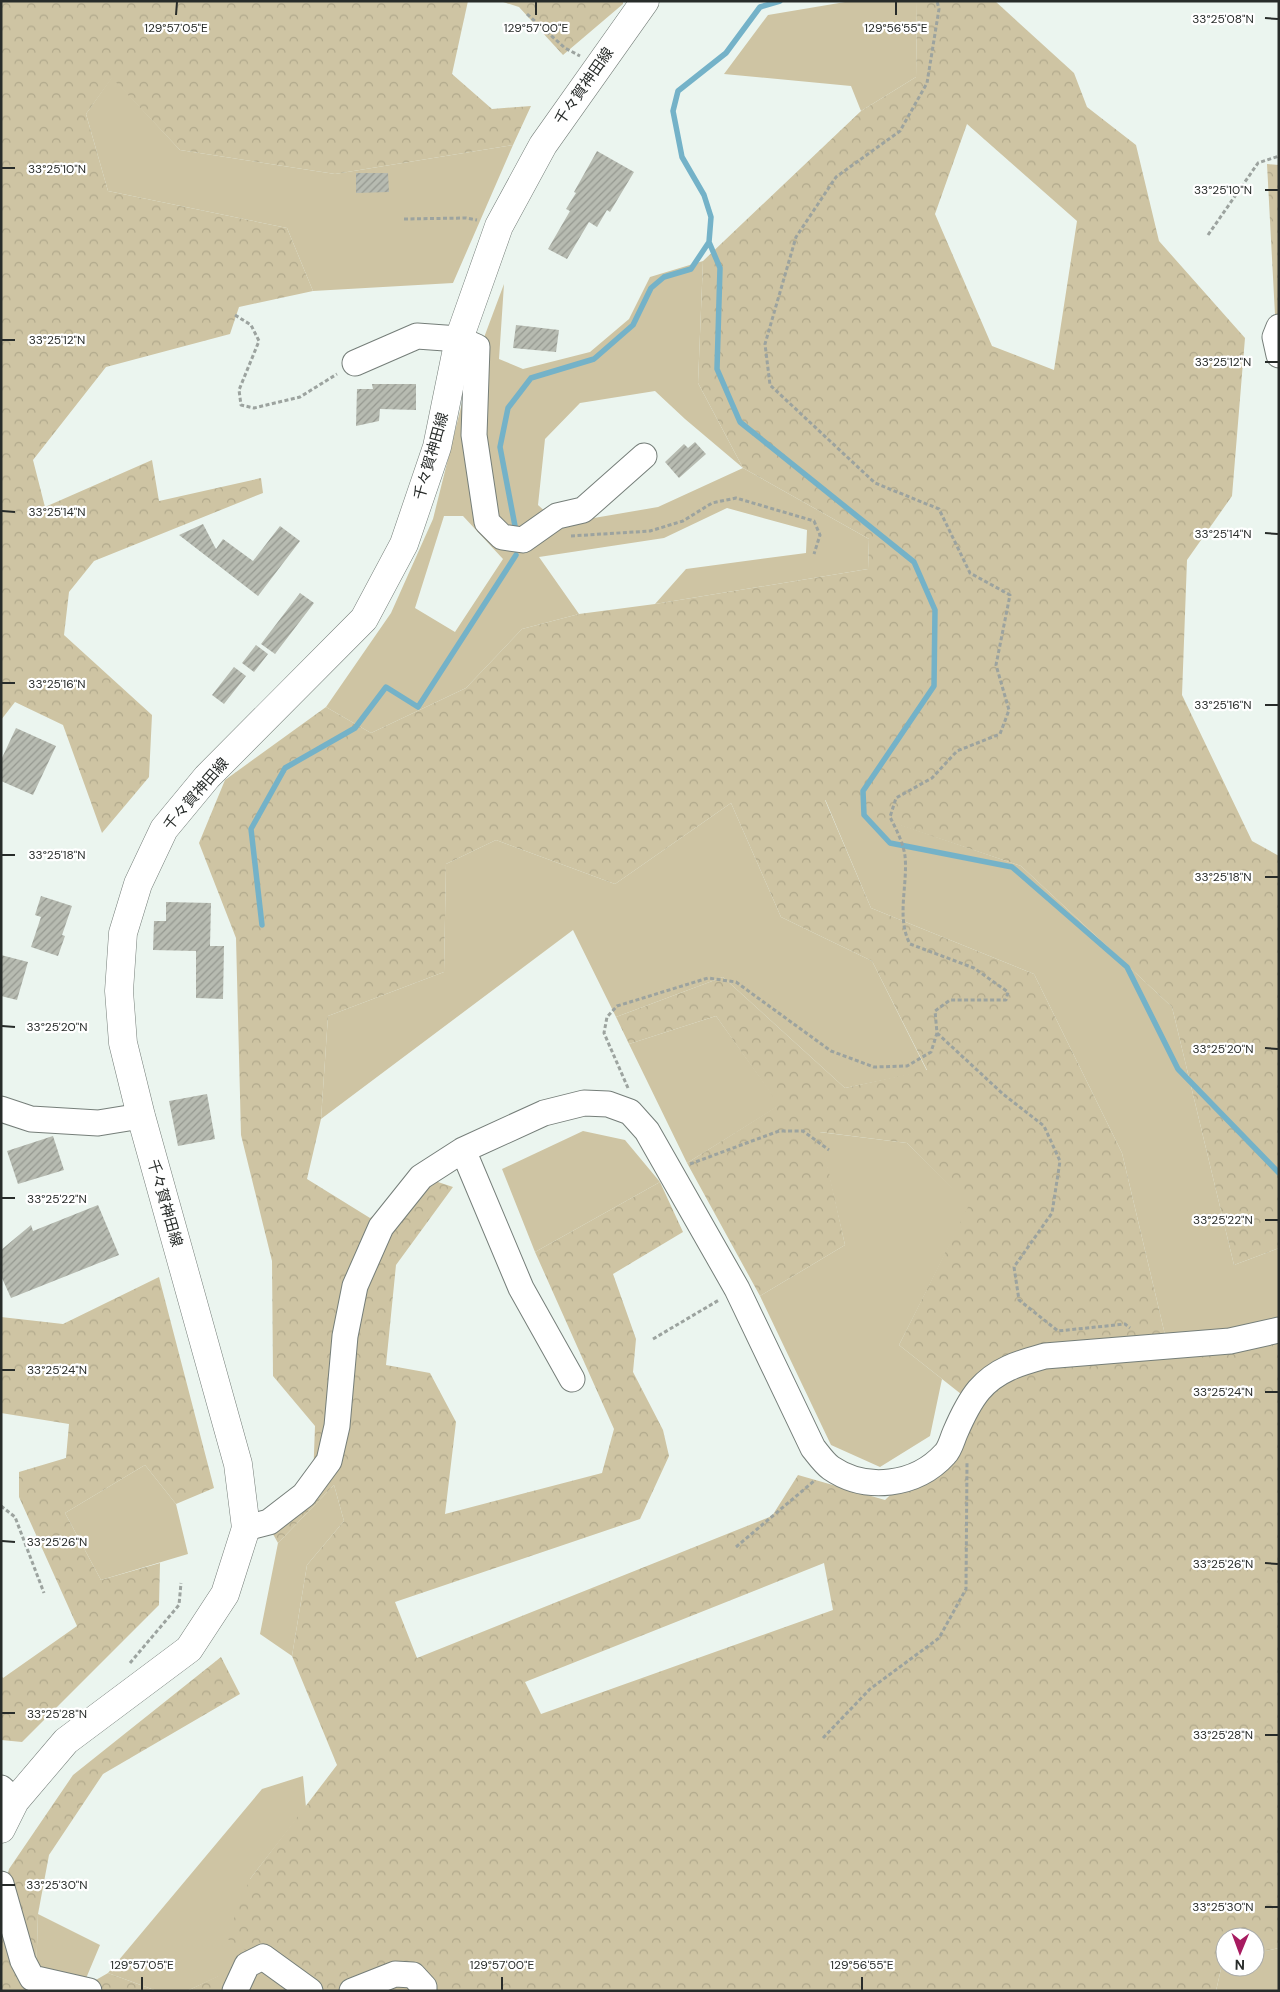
<svg xmlns="http://www.w3.org/2000/svg" width="1280" height="1992" font-family="'DM Sans','Noto Sans JP',sans-serif">
  <style>
    .grass { fill: #cec4a3; fill-rule: evenodd }
    .forest { fill: url(#forest-crowns); fill-rule: evenodd }
    .lines { fill: none; stroke-linecap: round; stroke-linejoin: round }
    .stream { stroke: #74b2c8; stroke-width: 5.5 }
    .building { fill: url(#building-hatch) }
    .minor-casing { stroke: #757e79; stroke-width: 27 }
    .major-casing { stroke: #757e79; stroke-width: 29 }
    .path { stroke: #9ca39f; stroke-width: 3; stroke-dasharray: 4 2.5; stroke-linecap: butt }
    .minor { stroke: #fff; stroke-width: 25 }
    .major { stroke: #fff; stroke-width: 28 }
    .ticks { fill: none; stroke: #282c2a; stroke-width: 2 }
    .labels { text-anchor: middle; dominant-baseline: central; stroke-width: 4.5; stroke-linejoin: round; paint-order: stroke }
    .street-label { font-size: 15px; fill: #282c2a; stroke: #fff }
    .ticks-label { font-size: 12px; text-anchor: middle; fill: #282c2a; stroke: #fff; stroke-width: 4.5; stroke-linejoin: round; paint-order: stroke }
  </style>
  <defs>
    <pattern id="forest-crowns" width="20" height="18" patternUnits="userSpaceOnUse" patternTransform="scale(1.25)"><rect width="20" height="18" fill="#cec4a3"/><path d="M2 6a3 3 0 1 1 6 0M12 15a3 3 0 1 1 6 0" fill="none" stroke="#b1a98c"/></pattern>
    <pattern id="building-hatch" width="6" height="6" patternUnits="userSpaceOnUse" patternTransform="scale(1.25)"><rect width="6" height="6" fill="#b7bbb1"/><path d="M-1 1l2-2M0 6l6-6M5 7l2-2" fill="none" stroke="#959890"/></pattern>
  </defs>
  <rect width="100%" height="100%" fill="#ebf5ef"/>
  <path class="grass" d="M851,1H917L916,77L861,111L851,86L724,74L768,15Z
    M112,77L180,150L335,174L513,145L453,283L313,291L287,228L108,191L86,114Z
    M703,261L698,383L743,468L869,539L868,569L655,604L686,569L806,553L807,530L727,508L664,538L539,557L579,614L522,629L466,688L371,733L326,707L391,613L433,519L467,383L504,284L499,359L523,369L590,352L629,319L650,277ZM655,391L685,419L743,468L658,507L559,524L538,505L545,439L580,403ZM444,516H463L503,559L455,632L415,608Z
    M825,799L1021,866L1172,1007L1234,1265L1279,1248V1343L1166,1339L1122,1153L1034,974L871,908Z
    M731,803L781,917L872,961L927,1071L845,1088L723,977L616,1017L573,930L321,1119L328,1016L444,972L446,864L496,840L615,884Z
    M716,1016L780,1105L687,1163L629,1044Z
    M583,1131L625,1140L660,1182L535,1252L502,1169Z
    M819,1132L907,1143L970,1205L899,1345L942,1379L930,1436L880,1467L831,1445L760,1296L845,1245Z
    M145,1465L176,1504L188,1554L101,1580L65,1513Z
    M334,1485L344,1521L307,1565L292,1656L260,1634L278,1543Z
    M303,1776L306,1807L250,1879L310,1991H223L219,1976L187,1991H157L108,1973L262,1789Z
    M38,1914L100,1945L82,1988L36,1978Z
    M1279,1948V1991H1216L1223,1960L1225,1959V1967H1255V1953Z"/>
  <path class="forest" d="M1,1H468L452,74L492,109L531,106L513,145L335,174L180,150L112,78L86,114L108,191L287,228L313,291L239,307L230,334L106,367L33,460L45,507L152,460L159,501L261,478L263,493L94,561L69,592L64,635L152,715L149,777L102,833L63,725L15,702L1,720Z
    M500,1H623V4L563,55L519,7Z
    M917,1H995L1074,73L1087,107L1136,145L1159,241L1245,338L1232,496L1187,560L1182,695L1252,841L1279,856V1248L1234,1265L1172,1007L1021,866L825,800L871,908L1034,974L1122,1153L1166,1339L1279,1343V1948L1255,1953V1937H1225V1959L1223,1960L1216,1991H310L226,1938L250,1879L337,1765L292,1656L307,1565L344,1521L334,1485L278,1543L269,1527L313,1480L315,1426L273,1376L272,1261L241,1135L236,938L199,843L225,780L326,707L371,733L466,688L522,629L579,614L655,604L868,569L869,539L743,468L698,383L703,261L861,111L916,77ZM967,124L1077,221L1054,370L992,346L935,214ZM731,803L781,917L872,961L927,1070L845,1088L723,977L616,1017L629,1044L716,1016L779,1105L687,1163L760,1296L845,1245L820,1132L907,1143L969,1205L899,1345L980,1409L885,1500L798,1475L772,1516L417,1658L395,1602L640,1519L669,1456L663,1430L633,1372L636,1339L613,1274L683,1232L660,1182L535,1252L614,1429L602,1473L445,1514L456,1422L430,1373L386,1365L396,1265L453,1187L426,1178L370,1218L307,1179L321,1119L328,1016L444,972L446,864L496,840L615,884ZM824,1563L833,1610L541,1714L525,1682Z
    M1267,164L1279,165V319L1275,315Z
    M159,1277L214,1488L176,1504L145,1465L65,1513L101,1580L160,1563L159,1605L22,1742L1,1740V1675L3,1678L77,1626L19,1497V1472L66,1458L69,1424L1,1413V1317L63,1324Z
    M221,1657L240,1694L103,1774L49,1855L38,1914L36,1978L82,1988L108,1973L157,1991H1V1900L9,1869L73,1775Z
    M220,1975L223,1991H187Z"/>
  <g class="lines">
    <path class="stream" d="M709,242L720,268L717,369L740,422L914,562L935,610L934,686L863,791L864,815L890,843L1012,867L1127,967L1178,1069L1279,1173
      M515,526L500,447L508,408L531,378L594,359L633,325L651,288L664,277L691,269L709,242L711,217L704,195L682,157L673,111L678,91L726,53L760,7L780,1
      M262,925L251,829L285,768L355,728L386,687L418,707L516,555"/>
  </g>
  <path class="building" d="M597,151L634,172L610,212L607,210L597,227L589,222L567,259L548,249L570,211L566,209L576,193L574,192Z
    M356,173H388L389,192L356,193Z
    M516,325L559,330L556,352L513,348Z
    M372,384H416V410L380,409L379,421L356,426L357,389H373Z
    M695,442L706,454L679,478L665,462L684,444L688,448Z
    M203,524L216,549L223,539L253,561L280,526L300,541L258,596L179,535Z
    M300,593L314,603L275,654L261,644Z
    M256,645L268,654L254,672L242,663Z
    M234,667L246,676L224,704L212,695Z
    M16,728L56,746L33,795L1,781V760Z
    M41,896L72,906L62,935L65,936L58,956L31,947L41,917L35,915Z
    M166,902L211,903L210,946H224L223,999L196,998V951L153,950L154,921H166Z
    M1,955L28,962L17,1000L1,996Z
    M207,1094L215,1139L178,1146L169,1101Z
    M53,1136L64,1170L18,1184L7,1151Z
    M98,1205L119,1255L11,1298L1,1276V1250L31,1225L33,1231Z"/>
  <g class="lines">
    <g class="minor-casing">
      <path id="minor" d="M1279,327L1275,337L1279,355
        M355,363L417,336L459,339L477,347L474,435L487,522L502,537L523,540L557,516L583,510L644,456
        M1,1109L31,1119L98,1123L141,1116
        M463,1150L521,1288L572,1379
        M246,1528L269,1522L304,1495L329,1461L337,1426L345,1336L355,1286L381,1227L421,1177L463,1150L544,1113L584,1103L608,1104L630,1112L647,1131L737,1289L813,1448C818,1454 824,1463 831,1468C866,1492 916,1486 945,1454C950,1449 952,1440 955,1433C961,1419 969,1402 979,1390C997,1369 1020,1363 1045,1356L1230,1341L1279,1330
        M1,1788L15,1801
        M1,1884L23,1961L32,1978L89,1991
        M235,1991L247,1965L263,1957L310,1991
        M352,1991L395,1974L413,1975L424,1987V1991"/>
    </g>
    <g class="major-casing">
      <path id="major" d="M1,1829L15,1801L66,1741L189,1649L225,1594L246,1528L238,1464L141,1116L123,1043L119,991L123,933L138,884L164,829L207,777L364,619L404,544L437,447L459,339L499,226L543,145L645,1"/>
    </g>
    <path class="path" d="M527,14L565,48L580,56
      M404,219L466,218L477,220
      M1208,235L1258,163L1279,156
      M235,315L251,325L259,341L239,390L241,405L254,408L300,397L337,374
      M571,536L650,531L683,521L712,503L736,498L814,521L820,535L814,554
      M937,1033L1003,1094L1044,1126L1060,1161L1052,1213L1014,1267L1019,1300L1058,1331L1125,1324L1130,1328
      M628,1088L604,1033L607,1017L617,1006L708,978L736,982L831,1051L874,1067L907,1066L931,1052L937,1033L935,1011L950,1000H1006L1008,992L974,968L910,944C896,918 908,885 905,856C903,842 896,829 890,817L896,798L932,778L957,751L1000,734L1009,710L996,665L1010,595L970,573L939,509L875,483L770,385L765,344L796,237L836,177L900,131L927,83L939,9L937,1
      M690,1164L779,1131H803L829,1150
      M653,1339L719,1300
      M1,1506L15,1517L44,1593
      M736,1547L814,1481
      M130,1663L179,1605L181,1583
      M823,1738L870,1689L939,1638L966,1589L967,1462"/>
    <use href="#minor" class="minor"/>
    <use href="#major" class="major"/>
  </g>
  <path class="ticks" d="M176,15L177,2M536,15V2M896,15V2M1265,18L1278,19M2,168H15M1265,190H1278M2,340H15M1265,362H1278M2,511L15,512M1265,533L1278,534M2,683H15M1265,705H1278M2,855H15M1265,877H1278M2,1026L15,1027M1265,1048L1278,1049M2,1198H15M1265,1220H1278M2,1370H15M1265,1392H1278M2,1541L15,1542M1265,1563L1278,1564M2,1713H15M1265,1735H1278M2,1885H15M1265,1907H1278M142,1990V1977M502,1990V1977M862,1990V1977"/>
  <g class="labels">
    <g class="street-label">
      <text transform="translate(584 86) rotate(-55)">千々賀神田線</text>
      <text transform="translate(431 456) rotate(-74)">千々賀神田線</text>
      <text transform="translate(196 794) rotate(-49)">千々賀神田線</text>
      <text transform="translate(165 1203) rotate(74)">千々賀神田線</text>
    </g>
  </g>
  <g class="ticks-label">
    <text x="1223" y="23">33°25'08"N</text>
    <text x="176" y="32">129°57'05"E</text>
    <text x="536" y="32">129°57'00"E</text>
    <text x="896" y="32">129°56'55"E</text>
    <text x="57" y="173">33°25'10"N</text>
    <text x="1223" y="194">33°25'10"N</text>
    <text x="57" y="344">33°25'12"N</text>
    <text x="1223" y="366">33°25'12"N</text>
    <text x="57" y="516">33°25'14"N</text>
    <text x="1223" y="538">33°25'14"N</text>
    <text x="57" y="688">33°25'16"N</text>
    <text x="1223" y="709">33°25'16"N</text>
    <text x="57" y="859">33°25'18"N</text>
    <text x="1223" y="881">33°25'18"N</text>
    <text x="57" y="1031">33°25'20"N</text>
    <text x="1223" y="1053">33°25'20"N</text>
    <text x="57" y="1203">33°25'22"N</text>
    <text x="1223" y="1224">33°25'22"N</text>
    <text x="57" y="1374">33°25'24"N</text>
    <text x="1223" y="1396">33°25'24"N</text>
    <text x="57" y="1546">33°25'26"N</text>
    <text x="1223" y="1568">33°25'26"N</text>
    <text x="57" y="1718">33°25'28"N</text>
    <text x="1223" y="1739">33°25'28"N</text>
    <text x="57" y="1889">33°25'30"N</text>
    <text x="1223" y="1911">33°25'30"N</text>
    <text x="142" y="1969">129°57'05"E</text>
    <text x="502" y="1969">129°57'00"E</text>
    <text x="862" y="1969">129°56'55"E</text>
  </g>
  <rect width="1280" height="1992" fill="none" stroke="#282c2a" stroke-width="5"/>
  <g transform="translate(1240 1952) rotate(181)"><circle r="24" fill="#ffffff" stroke="#a9abaa"/>
  <path d="M0-4L9 19L0 12L-9 19Z" fill="#a71b60"/>
  <text y="-8" font-size="14" font-weight="bold" text-anchor="middle" fill="#282c2a">N</text>
  </g>
</svg>
